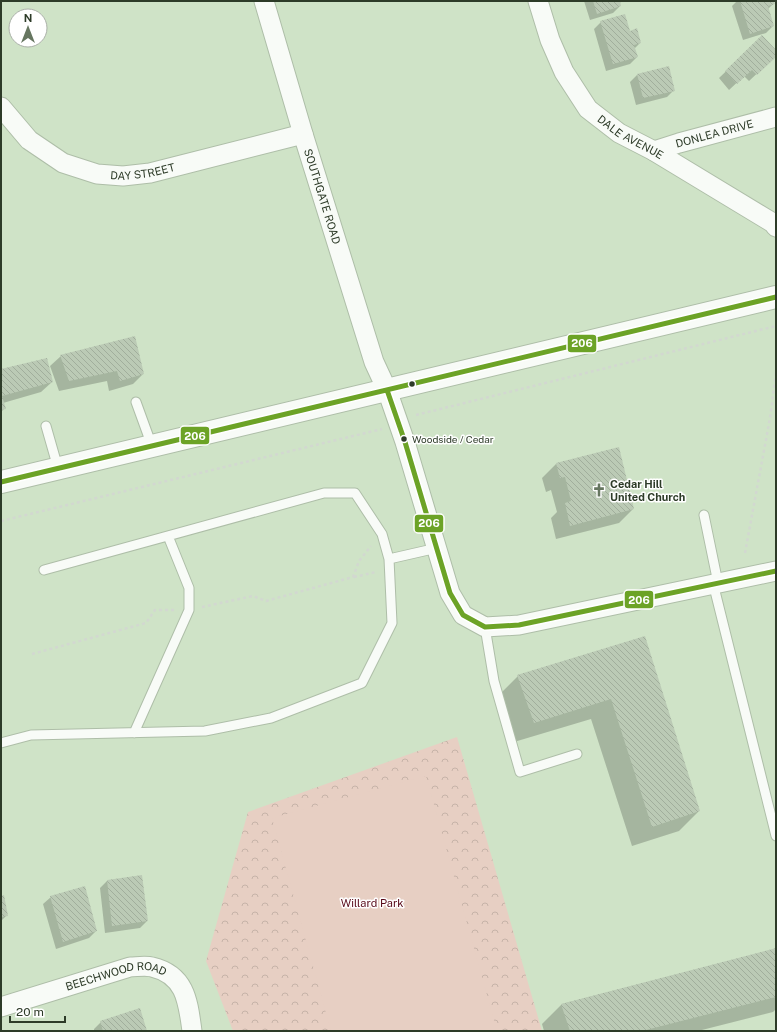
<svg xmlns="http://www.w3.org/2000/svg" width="777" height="1032" font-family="'Public Sans',sans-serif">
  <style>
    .park { fill: url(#park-crowns) }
    .pitch { fill: #e7cfc3 }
    .shadow { fill: #0003 }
    .building { fill: url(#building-back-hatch) }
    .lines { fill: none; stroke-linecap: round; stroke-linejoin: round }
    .service-casing { stroke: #aebea8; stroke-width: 11 }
    .minor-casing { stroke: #aebea8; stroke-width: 21 }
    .secondary-casing { stroke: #aebea8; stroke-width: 24 }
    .path { stroke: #d2d8d0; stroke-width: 2.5; stroke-dasharray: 3 3; stroke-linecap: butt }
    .service { stroke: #f8fbf7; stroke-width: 9 }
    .minor { stroke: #f8fbf7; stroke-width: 19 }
    .secondary { stroke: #f8fbf7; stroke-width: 22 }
    .bus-1-casing { stroke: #fff; stroke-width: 8 }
    .bus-1 { stroke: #6ca326; stroke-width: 5 }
    .bus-dot { fill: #2d3b28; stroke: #fff; stroke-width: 1.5 }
    .labels { text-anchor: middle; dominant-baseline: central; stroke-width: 3; stroke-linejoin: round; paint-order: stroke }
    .bus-label { font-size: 10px; fill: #2d3b28; stroke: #fff; text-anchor: start }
    .street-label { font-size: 11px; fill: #2d3b28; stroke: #fff }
    .poi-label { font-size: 11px; font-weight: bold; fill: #2d3b28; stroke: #fff; text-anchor: start }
    .park-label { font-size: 11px; fill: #560717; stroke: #fff }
    .line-badge { stroke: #fff; stroke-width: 1.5 }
    .badge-label { font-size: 11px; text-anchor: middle; font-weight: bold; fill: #fff }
  </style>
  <defs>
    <pattern id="park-crowns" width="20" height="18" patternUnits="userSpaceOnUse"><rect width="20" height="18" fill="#e7cfc3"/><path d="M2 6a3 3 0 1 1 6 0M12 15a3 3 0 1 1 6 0" fill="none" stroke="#c6b3a8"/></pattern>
    <pattern id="building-back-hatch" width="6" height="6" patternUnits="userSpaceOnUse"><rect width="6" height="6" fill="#bbcab5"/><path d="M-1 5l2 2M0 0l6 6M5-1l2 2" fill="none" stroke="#a1ae9c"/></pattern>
  </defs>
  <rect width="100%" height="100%" fill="#cfe3c7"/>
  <path class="park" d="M457,737L542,1031H233L206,961L248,812Z"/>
  <path class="pitch" d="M426,776L497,1031H331L272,818Z"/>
  <path class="shadow" d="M584,1H619L620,6L613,13L590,20Z
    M737,1H773L774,3L768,9L773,26L766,33L743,40L732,6Z
    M601,22L629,32L640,43L634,49L637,57L630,64L606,71L594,29Z
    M762,37L776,52V56L749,81L744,76L729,90L719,78Z
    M637,75L674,90L667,97L636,105L630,82Z
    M61,356L143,374L133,384L109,391L107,381L59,391L50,366Z
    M1,370L52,382L41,392L3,403L5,408L1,412Z
    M556,464L633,509L619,523L556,539L551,518L557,512L551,490L546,492L542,478Z
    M644,637L699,811L679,831L632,846L591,719L514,742L498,696L518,676Z
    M107,881L147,921L140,928L105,933L100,888Z
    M1,897L7,915L1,921Z
    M51,897L96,931L89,938L56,949L43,904Z
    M776,949V1009L773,1012L698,1031H544L542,1024L562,1004Z
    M101,1022L146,1031H94V1029Z"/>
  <path class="building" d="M593,1H620L621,6L597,14Z
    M740,1H774L775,4L768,6L774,26L750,34Z
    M625,14L630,31L637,28L641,43L634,45L638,57L613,64L600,21Z
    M762,35L776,50V57L757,75L752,70L737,84L725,71Z
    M669,66L675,91L643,98L637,74Z
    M135,336L144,374L120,381L117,371L69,381L60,355Z
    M47,358L53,382L2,396L6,409L1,410V369Z
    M619,447L634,509L570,526L565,503L571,501L565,477L560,478L556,463Z
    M645,636L700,811L652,827L611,699L534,723L517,675Z
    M142,875L148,921L112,926L107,880Z
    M85,886L97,931L63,942L50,896Z
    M4,895L8,916L1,917V896Z
    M776,948V997L642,1031H570L561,1004Z
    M140,1008L147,1031H103L100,1021Z"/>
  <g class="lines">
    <g class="service-casing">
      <path id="service" d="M136,402L152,446
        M46,426L58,468
        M704,515L718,583
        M389,559L437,548
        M713,583L776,836
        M485,627L494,681L520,772L577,754
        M134,733L189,610V588L168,536
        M1,743L31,735L205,731L271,718L362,683L392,623L389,559L382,534L355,493H324L44,570"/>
    </g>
    <g class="minor-casing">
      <g id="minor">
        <path id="s1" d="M264,1L303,134L374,362L387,390L405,442L450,593L463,615L485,627L519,625L776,571"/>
        <path id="s2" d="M538,1L550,40L564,72L588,109L619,133L654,151L773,223L776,227"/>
        <path id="s3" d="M1,107L29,140L63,163L97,174L123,176L150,173L303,134"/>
        <path id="s4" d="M654,151L679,143L776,117"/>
        <path id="s5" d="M1,1007L130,967C136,967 145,965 152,967C186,975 188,1002 192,1031"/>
      </g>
    </g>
    <g class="secondary-casing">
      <path id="secondary" d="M1,482L776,297"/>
    </g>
    <path class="path" d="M416,415L776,326
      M1,521L382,429
      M745,553L770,418L776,373
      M354,577L376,572
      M202,607L253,596L266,601L353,577L359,561L371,546
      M32,654L146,623L155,610H175"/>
    <use href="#service" class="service"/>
    <use href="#minor" class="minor"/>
    <use href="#secondary" class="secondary"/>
    <g class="bus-1-casing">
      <path id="bus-1" d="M387,390L405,442L450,593L463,615L485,627L519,625L776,571
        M1,482L776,297"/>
    </g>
    <use href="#bus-1" class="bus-1"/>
  </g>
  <defs>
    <g id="church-bare" transform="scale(1.08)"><path d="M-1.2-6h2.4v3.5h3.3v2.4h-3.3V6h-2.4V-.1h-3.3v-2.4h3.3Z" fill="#667660" stroke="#fff" stroke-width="2.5" paint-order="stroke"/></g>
  </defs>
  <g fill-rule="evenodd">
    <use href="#church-bare" x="599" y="490"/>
  </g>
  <g class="bus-dot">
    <circle cx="412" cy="384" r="3.5"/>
    <circle cx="404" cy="439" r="3.5"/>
  </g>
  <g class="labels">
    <g class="bus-label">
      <text x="412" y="439">Woodside / Cedar</text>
    </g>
    <g class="street-label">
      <text stroke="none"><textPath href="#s4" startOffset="63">DONLEA DRIVE</textPath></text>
      <text stroke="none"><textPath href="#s2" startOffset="171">DALE AVENUE</textPath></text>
      <text stroke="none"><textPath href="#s3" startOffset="166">DAY STREET</textPath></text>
      <text stroke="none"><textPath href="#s1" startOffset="204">SOUTHGATE ROAD</textPath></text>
      <text stroke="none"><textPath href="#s5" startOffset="120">BEECHWOOD ROAD</textPath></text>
    </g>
    <g class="poi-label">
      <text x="610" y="484">Cedar Hill<tspan x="610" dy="13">United Church</tspan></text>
    </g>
    <g class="park-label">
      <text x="372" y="903">Willard Park</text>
    </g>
  </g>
  <g class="line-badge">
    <rect x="567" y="334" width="30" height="19" rx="4" fill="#6ca326"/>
    <rect x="180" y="426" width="30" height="19" rx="4" fill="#6ca326"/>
    <rect x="414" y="514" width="30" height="19" rx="4" fill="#6ca326"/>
    <rect x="624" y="590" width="30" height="19" rx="4" fill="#6ca326"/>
  </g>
  <g class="badge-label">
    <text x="582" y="347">206</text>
    <text x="195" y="440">206</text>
    <text x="429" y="527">206</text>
    <text x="639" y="604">206</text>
  </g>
  <rect width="777" height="1032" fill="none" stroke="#2d3b28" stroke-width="4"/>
  <g transform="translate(28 28)"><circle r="19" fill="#ffffff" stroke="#abb1a9"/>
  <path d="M0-3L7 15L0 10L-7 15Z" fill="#667660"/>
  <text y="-6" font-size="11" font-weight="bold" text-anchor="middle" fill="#2d3b28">N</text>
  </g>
  <path d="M10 1016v6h55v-6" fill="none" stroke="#2d3b28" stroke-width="2"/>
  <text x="16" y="1016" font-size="12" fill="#2d3b28" stroke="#ffffff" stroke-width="3" paint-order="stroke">20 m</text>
</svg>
